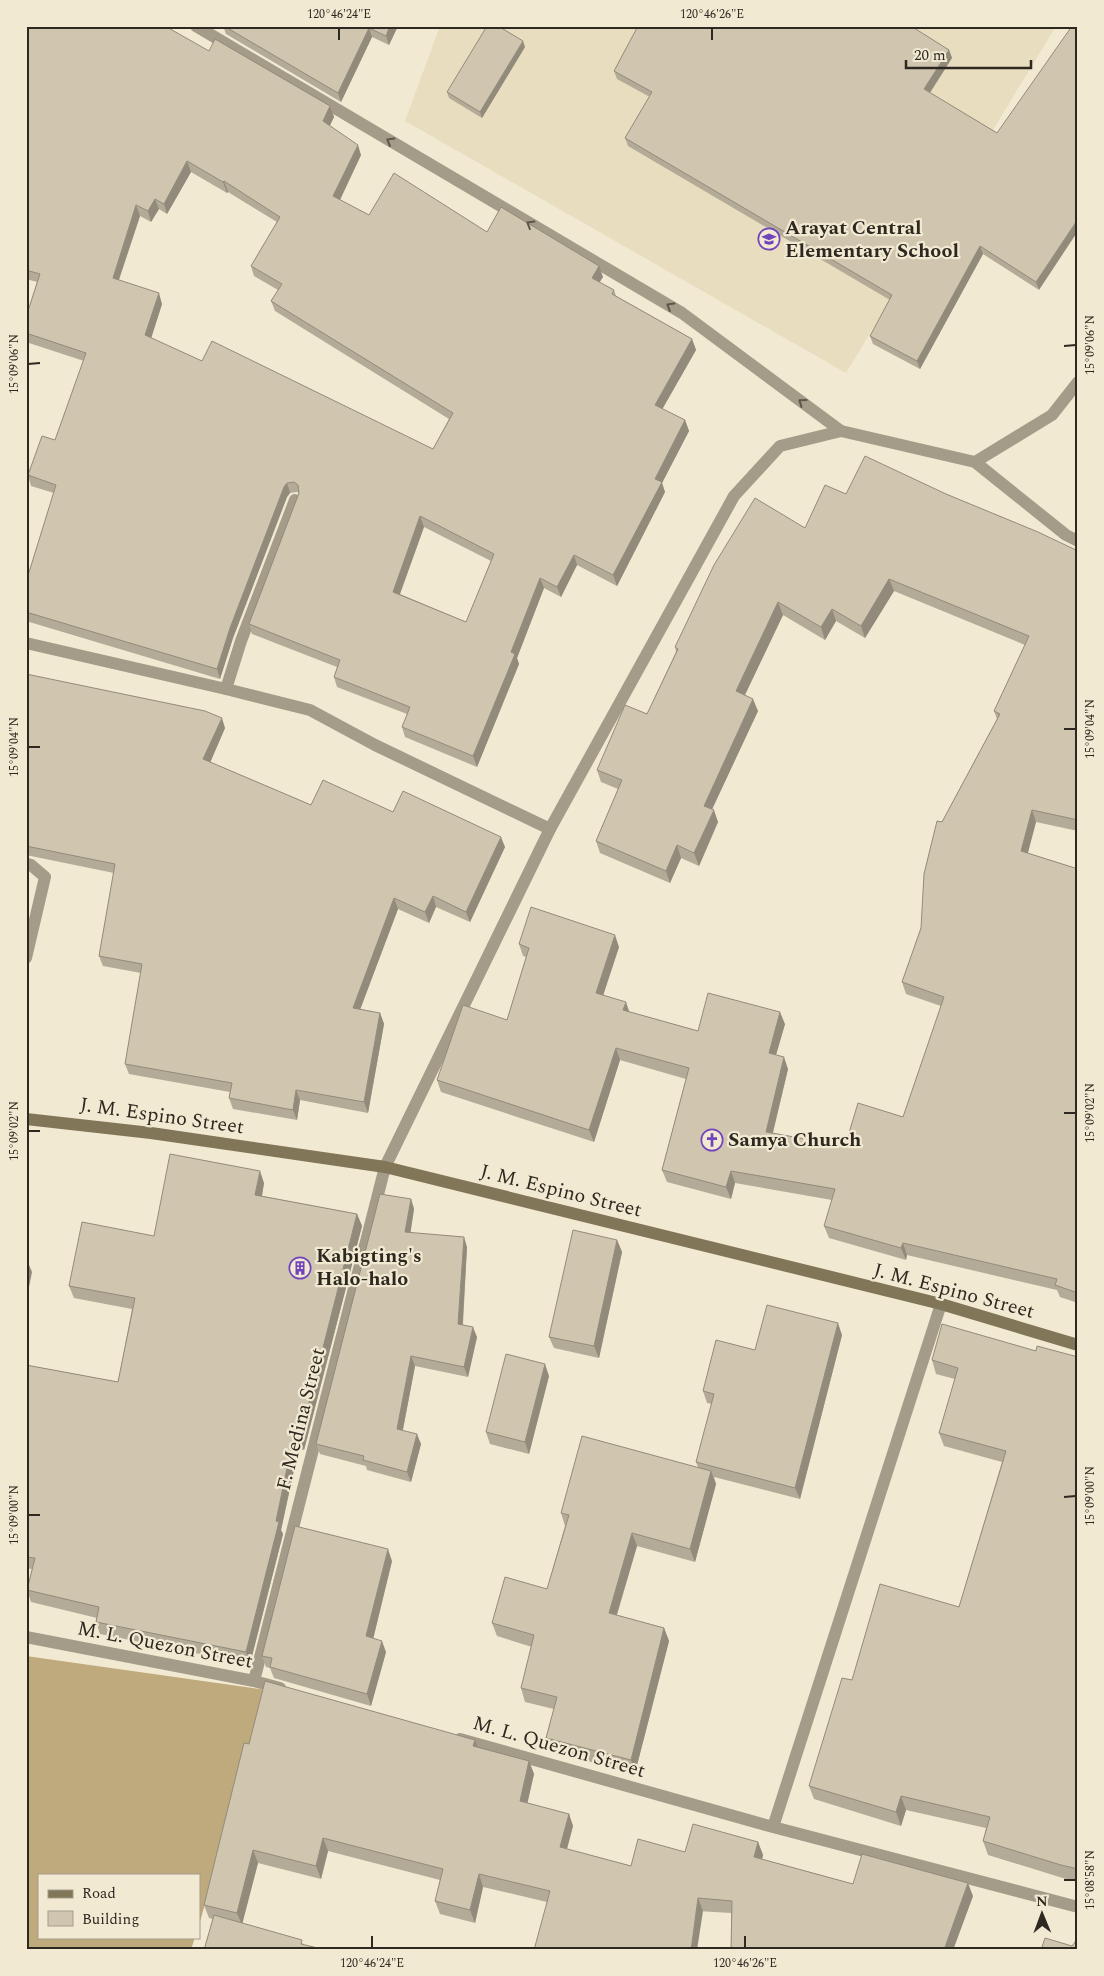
<svg xmlns="http://www.w3.org/2000/svg" width="1104" height="1976" font-family="Spectral,serif">
  <style>
    .built { fill: #e9ddbf }
    .forest { fill: #beaa7c }
    .lines { fill: none; stroke-linecap: round; stroke-linejoin: round }
    .service { stroke: #a49b88; stroke-width: 12 }
    .minor { stroke: #a49b88; stroke-width: 12 }
    .tertiary { stroke: #a49b88; stroke-width: 12 }
    .secondary { stroke: #827659; stroke-width: 12 }
    .wall { fill: #b3aa97; fill-rule: evenodd }
    .shaded-wall { fill: #928b7b }
    .building { fill: #d0c6b0; stroke: #928b7b; fill-rule: evenodd }
    .oneway { stroke: #5d574a }
    .ticks { fill: none; stroke: #2d2921; stroke-width: 2 }
    .labels { text-anchor: middle; dominant-baseline: central; stroke-width: 4.5; stroke-linejoin: round; paint-order: stroke }
    .poi-label { font-size: 20px; font-weight: bold; fill: #2d2921; stroke: #f2e9d2; text-anchor: start }
    .street-label { font-size: 20px; fill: #2d2921; stroke: #f2e9d2 }
    .neatline { fill: none; stroke: #2d2921; stroke-width: 2 }
    .ticks-label { font-size: 12px; text-anchor: middle; fill: #2d2921 }
  </style>
  <rect width="100%" height="100%" fill="#f2e9d2"/>
  <path class="built" d="M440,26H1056L846,373L405,121Z"/>
  <path class="forest" d="M26,1656L267,1690L199,1925V1875H39V1937H195L191,1950H26Z"/>
  <g class="lines">
    <path class="service" d="M26,643L226,689
      M26,864L31,865L45,877L26,958"/>
    <path class="minor" d="M196,26L682,313L841,431
      M295,500L241,641L226,689L310,710L375,745L550,829
      M26,1637L254,1681L280,1688
      M254,1681L385,1167
      M460,1739L773,1827L1078,1907
      M773,1827L941,1304"/>
    <path class="tertiary" d="M975,462L1052,415L1078,382
      M385,1167L550,829L734,496L780,446L841,431L975,462L1066,535L1078,541"/>
    <path class="secondary" d="M26,1119L151,1133L385,1167L941,1304L1078,1345"/>
  </g>
  <path class="wall" d="M26,26L209,51L330,106L334,117L329,126L361,155L340,200L369,215L487,232L603,277L599,282L614,290L616,296L692,339L696,350L662,409L685,420L689,431L662,483L665,492L617,586L577,565L561,597L544,588L517,658L519,664L477,767L405,737L402,727L407,714L337,687L334,677L337,667L252,634L249,624L299,493L297,492L290,493L287,497L233,638L220,679L26,621V582L54,493L31,486L28,475L55,440L84,361L26,342V317L37,282L26,279ZM191,172L227,193L228,192L277,222L251,266L254,276L278,290L271,301L275,311L449,419L433,449L202,361L151,338L162,304L119,280L140,216L151,222L159,209L167,214ZM424,527L491,561L466,622L400,594Z
    M223,26H398L389,45L372,37L341,102L226,34Z
    M525,47L482,118L449,98L447,92Z
    M949,50L952,58L930,93L997,133L1039,290L983,254L920,369L873,344L870,336L890,300L628,146L625,138L650,97L617,79L614,71Z
    M846,494H946L1078,551V831L1036,822L1028,853L1078,869V1303L1060,1297L1057,1290L907,1255L906,1260L829,1238L824,1226L832,1200L735,1183L731,1199L667,1182L662,1170L686,1079L620,1060L594,1142L441,1092L437,1080L507,1020L526,957L523,956L519,944L619,947L603,995L630,1012L698,1031L785,1024L776,1055L788,1069L773,1133L845,1146L903,1117L941,1006L906,994L902,982L921,928L942,822L997,719L994,711L1025,645L894,591L865,638L836,621L825,640L783,615L745,695L758,711L712,809L718,822L699,866L681,858L670,883L600,853L596,841L618,789L601,782L597,770L647,714L676,652L675,647L805,528Z
    M26,674L225,728L210,762L311,805L393,812L505,847L470,922L436,907L429,923L398,909L360,1009L380,1013L384,1024L368,1113L300,1100L297,1120L233,1109L229,1098L230,1092L129,1074L125,1064L141,973L103,966L99,956L114,873L26,855Z
    M264,1183L262,1196L357,1214L362,1226L304,1450L299,1449L297,1456L281,1530L283,1534L250,1664L100,1634L96,1622L97,1618L31,1602L27,1590L32,1569L26,1568V1365L118,1382L132,1309L74,1298L69,1286L154,1236Z
    M411,1199L414,1209L410,1233L467,1247L463,1325L477,1337L468,1377L415,1366L403,1430L421,1444L411,1482L367,1470L366,1466L320,1454L316,1444Z
    M617,1240L622,1252L599,1358L554,1348L549,1337Z
    M842,1335L800,1499L714,1477L716,1484L695,1562L637,1546L617,1615L664,1628L669,1641L635,1773L551,1752L546,1738L554,1709L525,1702L521,1688L532,1647L497,1636L492,1623L547,1589L565,1526L561,1513L698,1467L696,1462L712,1404L707,1403L703,1391L755,1350Z
    M1036,1351L1078,1357V1881L1066,1879L988,1855L983,1841L986,1828L906,1810L901,1826L814,1799L809,1786L852,1680L959,1607L1002,1462L944,1446L939,1433L955,1379L936,1374L932,1360Z
    M549,1376L529,1454L490,1444L486,1432Z
    M392,1561L373,1638L386,1652L371,1706L274,1678L270,1668L266,1667L262,1656Z
    M249,1744L478,1748L529,1761L534,1774L527,1803L569,1814L573,1826L567,1849L631,1866L685,1852L758,1842L763,1855L762,1859L853,1884L973,1896L953,1950H731V1913L547,1902L483,1887L475,1923L440,1914L435,1901L440,1880L328,1851L321,1879L258,1863L242,1923L304,1944L204,1950L213,1919L209,1918L204,1905Z"/>
  <path class="shaded-wall" d="M390,26H398L389,45L386,36Z
    M369,28L372,37L341,102L338,93Z
    M523,41L525,47L482,118L480,112Z
    M949,50L952,58L927,97L924,89Z
    M330,106L334,117L327,132L323,121Z
    M358,145L361,155L337,206L333,196Z
    M187,161L191,172L167,214L164,204Z
    M224,181L228,192L227,193L223,182Z
    M155,199L159,209L151,222L148,211Z
    M136,205L140,216L116,288L113,278Z
    M1078,219V231L1039,290L1036,282Z
    M980,246L983,254L920,369L917,361Z
    M599,266L603,277L596,288L592,278Z
    M159,293L162,304L149,345L145,335Z
    M692,339L696,350L659,415L655,405Z
    M685,420L689,431L662,483L665,492L617,586L613,575L655,479Z
    M287,483L290,493L287,497L233,638L220,679L217,669L230,628L284,487Z
    M420,516L424,527L397,602L393,592Z
    M574,555L577,565L561,597L557,587Z
    M540,578L544,588L517,658L519,664L477,767L473,756L511,652Z
    M889,579L894,591L865,638L861,626Z
    M778,602L783,615L741,703L736,691Z
    M832,609L836,621L825,640L821,627Z
    M753,699L758,711L708,818L704,806Z
    M222,718L225,728L207,770L203,759Z
    M714,810L718,822L699,866L694,853Z
    M1032,810L1036,822L1025,863L1021,851Z
    M501,837L505,847L470,922L466,912Z
    M677,845L681,858L670,883L666,871Z
    M433,896L436,907L429,923L425,912Z
    M394,898L398,909L357,1018L353,1008Z
    M615,935L619,947L600,1005L596,993Z
    M626,1002L630,1014L623,1010Z
    M780,1012L785,1024L773,1065L769,1053Z
    M380,1013L384,1024L368,1113L364,1102Z
    M616,1048L620,1060L594,1142L589,1130Z
    M784,1057L788,1069L770,1144L766,1132Z
    M296,1090L300,1100L297,1120L293,1110Z
    M260,1171L264,1183L260,1207L255,1195Z
    M731,1171L735,1183L731,1199L726,1187Z
    M411,1199L414,1209L409,1243L405,1232Z
    M357,1214L362,1226L304,1450L300,1438Z
    M464,1237L467,1247L462,1334L458,1324Z
    M617,1240L622,1252L599,1358L594,1346Z
    M903,1243L907,1255L906,1260L901,1248Z
    M27,1260L32,1272L26,1302V1266Z
    M838,1323L842,1335L800,1499L795,1488Z
    M473,1327L477,1337L468,1377L464,1367Z
    M411,1356L415,1366L401,1439L397,1429Z
    M545,1364L549,1376L529,1454L525,1442Z
    M417,1434L421,1444L411,1482L407,1472Z
    M295,1437L299,1449L297,1456L281,1530L283,1534L250,1664L246,1652L276,1521L292,1444Z
    M711,1471L716,1484L695,1562L690,1549Z
    M632,1533L637,1546L613,1627L609,1613Z
    M388,1549L392,1561L371,1648L366,1636Z
    M664,1628L669,1641L635,1773L631,1760Z
    M382,1641L386,1652L371,1706L367,1694Z
    M475,1740L480,1753L473,1746Z
    M529,1761L534,1774L525,1814L520,1801Z
    M901,1796L906,1810L901,1826L896,1812Z
    M569,1814L573,1826L564,1860L560,1847Z
    M323,1838L328,1851L321,1879L316,1866Z
    M758,1842L763,1855L759,1870L754,1857Z
    M253,1850L258,1863L242,1925L237,1913Z
    M479,1874L483,1887L475,1923L470,1910Z
    M968,1883L973,1896L953,1950H944Z
    M698,1898L703,1911L697,1950H691Z"/>
  <path class="building" d="M26,26H165L209,51L215,39L330,106L323,121L358,145L333,196L369,215L394,173L487,232L501,207L599,266L592,278L614,290L612,294L692,339L655,405L685,420L655,479L662,482L613,575L574,555L557,587L540,578L511,652L515,654L473,756L402,727L410,707L334,677L340,660L249,624L299,493L298,485L294,482L287,483L284,487L230,628L217,669L26,612V582L56,485L28,475L42,436L55,440L86,353L26,333V317L40,274L26,270ZM187,161L223,182L224,181L280,217L251,266L282,284L271,301L453,413L433,449L212,341L202,361L145,335L159,293L113,278L136,205L148,211L155,199L164,204ZM420,516L494,554L466,622L393,592Z
    M224,26H390L386,36L369,28L338,93Z
    M487,26H498L523,41L480,112L447,92Z
    M638,26H911L949,50L924,89L997,133L1072,26H1078V219L1036,282L980,246L917,361L870,336L892,295L625,138L652,92L614,71Z
    M865,456L946,494L1038,532L1078,551V820L1032,810L1021,851L1078,869V1293L1055,1285L1057,1279L903,1243L901,1248L824,1226L835,1189L731,1171L726,1187L662,1170L689,1068L616,1048L589,1130L437,1080L463,1005L507,1020L529,948L519,944L531,907L615,935L596,993L626,1002L623,1010L698,1031L708,993L780,1012L769,1053L784,1057L766,1132L845,1146L858,1103L903,1117L944,997L902,982L921,928L924,874L937,821L942,822L1000,714L994,711L1029,636L889,579L861,626L832,609L821,627L778,602L736,691L753,699L704,806L714,810L694,853L677,845L666,871L596,841L622,780L597,770L625,705L647,714L678,649L675,647L714,565L755,498L805,528L825,485L846,494Z
    M26,674L205,711L222,718L203,759L311,805L323,780L393,812L403,791L501,837L466,912L433,896L425,912L394,898L353,1008L380,1013L364,1102L296,1090L293,1110L229,1098L232,1083L125,1064L142,964L99,956L115,864L26,846Z
    M170,1154L260,1171L255,1195L357,1214L300,1438L295,1437L292,1444L276,1521L279,1522L246,1652L96,1622L99,1607L27,1590L35,1558L26,1557V1365L118,1382L135,1298L69,1286L82,1222L154,1236Z
    M380,1194L411,1199L405,1232L464,1237L458,1324L473,1327L464,1367L411,1356L397,1429L417,1434L407,1472L363,1460L364,1456L316,1444Z
    M573,1230L617,1240L594,1346L549,1337Z
    M767,1305L838,1323L795,1488L696,1462L714,1394L703,1391L716,1340L755,1350Z
    M942,1324L1036,1351L1037,1346L1078,1357V1660L1077,1664H1078V1869L1061,1865L983,1841L990,1817L901,1796L896,1812L809,1786L842,1678L852,1680L880,1584L959,1607L1006,1451L939,1433L958,1368L932,1360Z
    M506,1354L545,1364L525,1442L486,1432Z
    M582,1436L711,1471L690,1549L632,1533L609,1613L664,1628L631,1760L546,1738L557,1697L521,1688L534,1635L492,1623L505,1577L547,1589L569,1515L561,1513Z
    M295,1526L388,1549L366,1636L382,1641L367,1694L270,1667L272,1658L262,1656Z
    M265,1681L475,1740L473,1746L529,1761L520,1801L569,1814L560,1847L631,1866L638,1839L685,1852L693,1824L758,1842L754,1857L853,1884L862,1854L968,1883L944,1950H731L732,1901L698,1898L691,1950H534L550,1891L479,1874L470,1910L435,1901L443,1869L323,1838L316,1866L253,1850L237,1913L204,1905L244,1743L249,1744Z
    M214,1915L302,1940L301,1944L326,1950H204Z
    M1045,1938L1072,1946L1078,1938V1950H1041Z"/>
  <defs><path id="oneway-chevron" d="M-2-3.5L2.5 0L-2 3.5" fill="none" stroke-width="1.6" stroke-linecap="round" stroke-linejoin="round" transform="scale(1.25)"/></defs>
  <g class="oneway">
    <use href="#oneway-chevron" transform="translate(390 141) rotate(-149)"/>
    <use href="#oneway-chevron" transform="translate(530 224) rotate(-149)"/>
    <use href="#oneway-chevron" transform="translate(670 306) rotate(-149)"/>
    <use href="#oneway-chevron" transform="translate(802 402) rotate(-144)"/>
  </g>
  <path class="ticks" d="M339,28V40M712,28V40M1064,346L1076,345M28,364L40,363M1064,729H1076M28,747H40M1064,1113H1076M28,1131H40M1064,1497L1076,1496M28,1515H40M1064,1880H1076M372,1936V1948M745,1936V1948"/>
  <defs>
    <g id="school-ring" transform="scale(1.125)"><circle r="9.5" fill="#f2e9d2" stroke="#7244bc" stroke-width="1.5"/><path d="M0-5L7-2L0 1L-7-2ZM-4 1L0 2.5L4 1V4Q0 6-4 4Z" fill="#7244bc"/></g>
    <g id="church-ring" transform="scale(1.125)"><circle r="9.5" fill="#f2e9d2" stroke="#7244bc" stroke-width="1.5"/><path d="M-1.2-6h2.4v3.5h3.3v2.4h-3.3V6h-2.4V-.1h-3.3v-2.4h3.3Z" fill="#7244bc"/></g>
    <g id="building-ring" transform="scale(1.125)"><circle r="9.5" fill="#f2e9d2" stroke="#7244bc" stroke-width="1.5"/><path d="M-4-6H4V6H1V3H-1V6H-4ZM-2.5-4.3h1.7v1.8h-1.7ZM.8-4.3h1.7v1.8H.8ZM-2.5-1h1.7V.8h-1.7ZM.8-1h1.7V.8H.8Z" fill="#7244bc"/></g>
  </defs>
  <g fill-rule="evenodd">
    <use href="#school-ring" x="769" y="239"/>
    <use href="#church-ring" x="712" y="1140"/>
    <use href="#building-ring" x="300" y="1268"/>
  </g>
  <g class="labels">
    <g class="poi-label">
      <text x="785" y="228">Arayat Central<tspan x="785" dy="23">Elementary School</tspan></text>
      <text x="728" y="1140">Samya Church</text>
      <text x="316" y="1256">Kabigting's<tspan x="316" dy="23">Halo-halo</tspan></text>
    </g>
    <g class="street-label">
      <text transform="translate(162 1116) rotate(8)">J. M. Espino Street</text>
      <text transform="translate(561 1191) rotate(14)">J. M. Espino Street</text>
      <text transform="translate(954 1291) rotate(15)">J. M. Espino Street</text>
      <text transform="translate(301 1419) rotate(-76)">F. Medina Street</text>
      <text transform="translate(165 1645) rotate(11)">M. L. Quezon Street</text>
      <text transform="translate(559 1747) rotate(16)">M. L. Quezon Street</text>
    </g>
  </g>
  <rect width="1104" height="1976" fill="none" stroke="#f2e9d2" stroke-width="55"/>
  <rect x="38" y="1874" width="162" height="65" fill="#f2e9d2" stroke="#a39c8b"/>
  <rect x="48" y="1890" width="25" height="8" fill="#827659" stroke="#a39c8b"/>
  <text x="82" y="1898" font-size="15" fill="#2d2921">Road</text>
  <rect x="48" y="1911" width="25" height="15" fill="#d0c6b0" stroke="#a39c8b"/>
  <text x="82" y="1924" font-size="15" fill="#2d2921">Building</text>
  <g transform="translate(1042 1914) rotate(359)" stroke="#f2e9d2" stroke-width="4" paint-order="stroke">
  <path d="M0-4L9 19L0 12L-9 19Z" fill="#2d2921"/>
  <text y="-8" font-size="14" font-weight="bold" text-anchor="middle" fill="#2d2921">N</text>
  </g>
  <path d="M906 60v8h125v-8" fill="none" stroke="#2d2921" stroke-width="2.5"/>
  <text x="914" y="60" font-size="15" fill="#2d2921" stroke="#f2e9d2" stroke-width="4" paint-order="stroke">20 m</text>
  <rect x="28" y="28" width="1048" height="1920" class="neatline"/>
  <g class="ticks-label">
    <text x="339" y="18">120°46'24"E</text>
    <text x="712" y="18">120°46'26"E</text>
    <text transform="translate(1090 345) rotate(-90)" y="4">15°09'06"N</text>
    <text transform="translate(14 364) rotate(-90)" y="4">15°09'06"N</text>
    <text transform="translate(1090 729) rotate(-90)" y="4">15°09'04"N</text>
    <text transform="translate(14 747) rotate(-90)" y="4">15°09'04"N</text>
    <text transform="translate(1090 1113) rotate(-90)" y="4">15°09'02"N</text>
    <text transform="translate(14 1131) rotate(-90)" y="4">15°09'02"N</text>
    <text transform="translate(1090 1496) rotate(-90)" y="4">15°09'00"N</text>
    <text transform="translate(14 1515) rotate(-90)" y="4">15°09'00"N</text>
    <text transform="translate(1090 1880) rotate(-90)" y="4">15°08'58"N</text>
    <text x="372" y="1967">120°46'24"E</text>
    <text x="745" y="1967">120°46'26"E</text>
  </g>
</svg>
